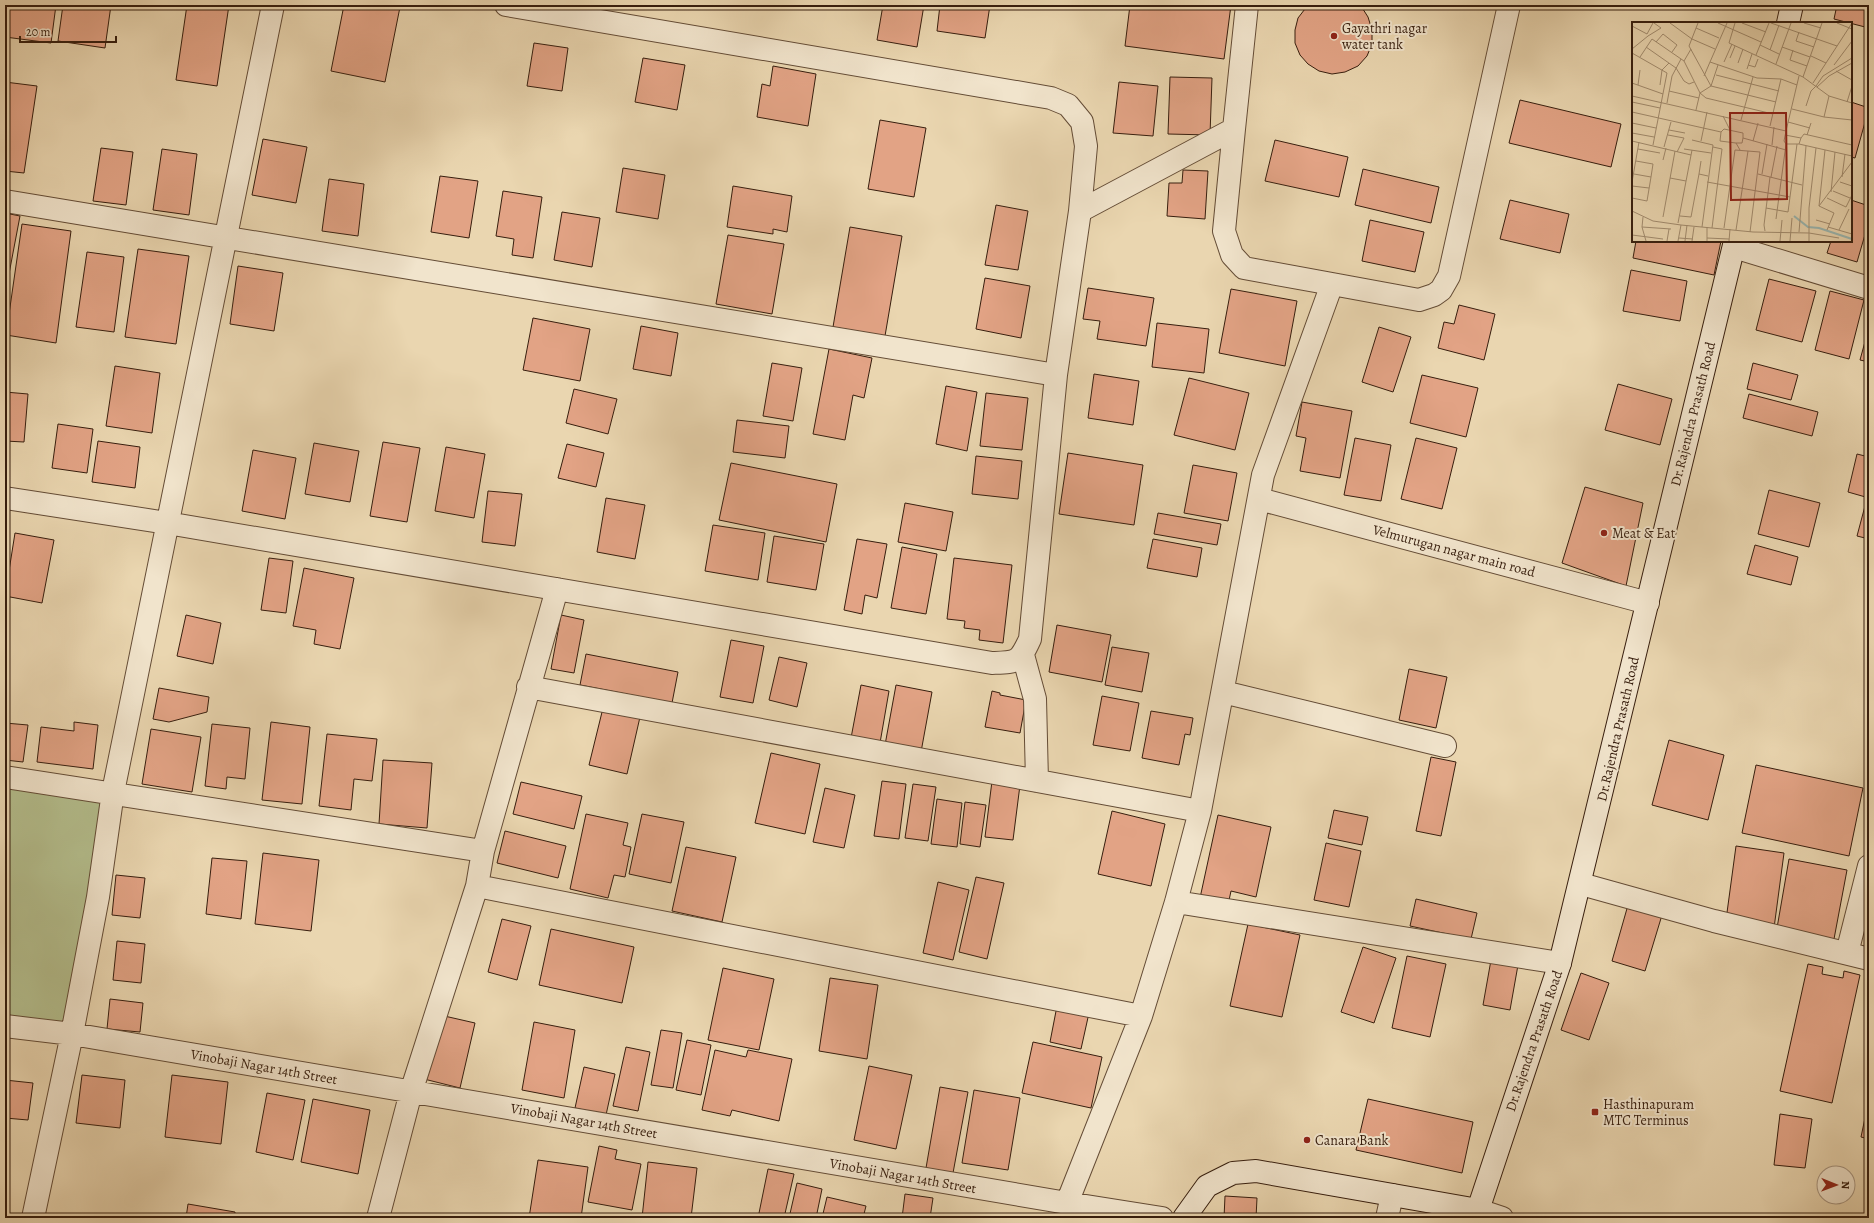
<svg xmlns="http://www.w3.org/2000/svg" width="1874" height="1223" font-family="Alegreya,serif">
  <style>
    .green { fill: #b4be8d; stroke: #766e4e }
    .building { fill: #e2a385; stroke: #371e0e }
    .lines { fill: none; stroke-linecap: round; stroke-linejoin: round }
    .street-casing { stroke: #644c36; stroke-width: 24 }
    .secondary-casing { stroke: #371e0e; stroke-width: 24 }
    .street { stroke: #f1e4cc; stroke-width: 22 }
    .secondary { stroke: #f1e4cc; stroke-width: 22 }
    .poi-dot { fill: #8f2418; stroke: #f1e4cc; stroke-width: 1.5 }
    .labels { text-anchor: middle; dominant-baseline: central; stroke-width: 4; stroke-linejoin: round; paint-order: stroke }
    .poi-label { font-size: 14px; fill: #371e0e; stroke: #f1e4cc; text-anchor: start }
    .street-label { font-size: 14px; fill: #371e0e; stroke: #f1e4cc }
    .inset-river { fill: none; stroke: #99b7b2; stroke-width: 2 }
    .inset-road { fill: none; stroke: #a28c6f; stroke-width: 1 }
    .view { fill: #8f2418; fill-opacity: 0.15; stroke: #8f2418; stroke-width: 2 }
    .inset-edge { fill: none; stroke: #371e0e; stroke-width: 2 }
  </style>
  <rect width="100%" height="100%" fill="#ead6b0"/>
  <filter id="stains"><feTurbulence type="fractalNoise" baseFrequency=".005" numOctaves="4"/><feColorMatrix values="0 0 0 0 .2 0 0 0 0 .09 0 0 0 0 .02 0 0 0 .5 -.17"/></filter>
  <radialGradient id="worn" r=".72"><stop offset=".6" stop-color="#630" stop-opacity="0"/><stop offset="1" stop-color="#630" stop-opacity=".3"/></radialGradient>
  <path class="green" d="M 5,777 L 113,792 L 72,1034 L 5,1026 Z"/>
  <path class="building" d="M 5,5 L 56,5 L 51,43 L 5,37 Z
    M 63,5 L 111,5 L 105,48 L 58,41 Z
    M 187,5 L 229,5 L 217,86 L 176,80 Z
    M 344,5 L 387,5 L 400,7 L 385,82 L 331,71 Z
    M 883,5 L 924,5 L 917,47 L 877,40 Z
    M 940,5 L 990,5 L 985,38 L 937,31 Z
    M 1130,5 L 1231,5 L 1224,59 L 1125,46 Z
    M 1308,5 L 1359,5 L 1361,6 L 1368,17 L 1372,30 L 1372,44 L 1367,56 L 1358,66 L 1345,72 L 1332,74 L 1319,71 L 1308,64 L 1300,55 L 1295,43 L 1295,30 L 1298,18 Z
    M 1837,5 L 1869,5 L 1869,28 L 1834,19 Z
    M 534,43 L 568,48 L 562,91 L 527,86 Z
    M 643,58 L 685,65 L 677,110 L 635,102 Z
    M 773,66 L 816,74 L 808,126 L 757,117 L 762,84 L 770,86 Z
    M 1170,77 L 1212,78 L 1210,135 L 1168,134 Z
    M 5,82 L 37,86 L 24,173 L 5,171 Z
    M 1119,82 L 1158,86 L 1153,136 L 1113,133 Z
    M 1520,100 L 1621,124 L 1611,167 L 1509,143 Z
    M 1851,102 L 1869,108 L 1855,158 L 1851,157 Z
    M 880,120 L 926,128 L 914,197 L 868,189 Z
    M 263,139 L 307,147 L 296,203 L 252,195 Z
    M 1275,140 L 1348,157 L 1339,197 L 1265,181 Z
    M 101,148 L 133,152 L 126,205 L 93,201 Z
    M 162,149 L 197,154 L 189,215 L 153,210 Z
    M 623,168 L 665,175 L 658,219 L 616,212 Z
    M 1363,169 L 1439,187 L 1431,223 L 1355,205 Z
    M 1183,170 L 1208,171 L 1205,219 L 1167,216 L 1169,183 L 1182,183 Z
    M 440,176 L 478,181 L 469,238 L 431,232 Z
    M 329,179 L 364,184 L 358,236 L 322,231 Z
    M 733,186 L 792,196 L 787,232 L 773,229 L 773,234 L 727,227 Z
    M 503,191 L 542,197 L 533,258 L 512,255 L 514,239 L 496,236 Z
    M 1510,200 L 1569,214 L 1560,253 L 1500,239 Z
    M 1851,200 L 1869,206 L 1869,221 L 1857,262 L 1827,253 L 1831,241 L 1851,241 Z
    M 996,205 L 1028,211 L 1018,270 L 985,265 Z
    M 562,212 L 600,218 L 592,267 L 554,260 Z
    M 5,213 L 20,216 L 5,295 Z
    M 1370,220 L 1424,232 L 1415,272 L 1362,261 Z
    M 22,224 L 71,231 L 56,343 L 6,335 Z
    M 850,227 L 902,236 L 885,336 L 833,327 Z
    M 728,235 L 784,244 L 772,314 L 716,304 Z
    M 1636,241 L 1721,241 L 1714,275 L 1633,258 Z
    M 138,249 L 189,256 L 176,344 L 125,337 Z
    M 87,252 L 124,257 L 114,332 L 76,327 Z
    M 238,266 L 283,273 L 274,331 L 230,324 Z
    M 1631,270 L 1687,281 L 1680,321 L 1623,311 Z
    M 985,278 L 1030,286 L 1021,338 L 976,329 Z
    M 1769,279 L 1816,291 L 1802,342 L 1756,330 Z
    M 1088,288 L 1154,298 L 1146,346 L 1097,339 L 1100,321 L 1083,319 Z
    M 1231,289 L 1297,301 L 1285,366 L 1219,353 Z
    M 1830,291 L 1864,300 L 1849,359 L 1815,350 Z
    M 1459,305 L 1495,314 L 1484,360 L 1438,348 L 1444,322 L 1454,324 Z
    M 533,318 L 590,329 L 580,381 L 523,370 Z
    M 1157,323 L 1209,329 L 1204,373 L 1152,367 Z
    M 641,326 L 678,333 L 671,376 L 633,369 Z
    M 1379,327 L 1411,337 L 1393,392 L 1362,382 Z
    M 1869,327 L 1869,362 L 1860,360 Z
    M 829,349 L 872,358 L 864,398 L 853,395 L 845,440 L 813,434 Z
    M 772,363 L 802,368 L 793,421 L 763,416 Z
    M 1753,363 L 1798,375 L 1791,400 L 1747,389 Z
    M 115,366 L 160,373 L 152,433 L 106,426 Z
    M 1094,374 L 1139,381 L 1133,425 L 1088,418 Z
    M 1422,375 L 1478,388 L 1466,437 L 1410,423 Z
    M 1189,378 L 1249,393 L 1235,450 L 1174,435 Z
    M 1618,384 L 1672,399 L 1660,445 L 1605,430 Z
    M 946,386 L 977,392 L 967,451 L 936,444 Z
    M 574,389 L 617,399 L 608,434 L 566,423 Z
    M 5,392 L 28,394 L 24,442 L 5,441 Z
    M 986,393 L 1028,398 L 1022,450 L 980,446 Z
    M 1749,394 L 1818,412 L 1812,436 L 1743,418 Z
    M 1302,402 L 1352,411 L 1340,478 L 1300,471 L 1306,438 L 1296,436 Z
    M 737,420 L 789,426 L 785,458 L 733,452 Z
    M 58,424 L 93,429 L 87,473 L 52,468 Z
    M 1355,438 L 1391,445 L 1381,501 L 1344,495 Z
    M 1416,438 L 1457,448 L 1442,509 L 1401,499 Z
    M 98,441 L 140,447 L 135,488 L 92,482 Z
    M 383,442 L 420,448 L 407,522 L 370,516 Z
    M 314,443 L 359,451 L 350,502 L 305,494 Z
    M 567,444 L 604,453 L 596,487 L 558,478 Z
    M 446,447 L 485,454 L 474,518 L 435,511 Z
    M 253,450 L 296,458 L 285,519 L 242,511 Z
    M 1068,453 L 1143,465 L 1134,525 L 1059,514 Z
    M 1857,454 L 1869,457 L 1869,498 L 1848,492 Z
    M 976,456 L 1022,461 L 1018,499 L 972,494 Z
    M 731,463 L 837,484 L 826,542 L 719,520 Z
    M 1193,465 L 1237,473 L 1228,521 L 1184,513 Z
    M 1585,487 L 1643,503 L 1626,586 L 1562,563 Z
    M 1769,490 L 1820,503 L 1809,547 L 1758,534 Z
    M 488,491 L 522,494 L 515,546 L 482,542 Z
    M 606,498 L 645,505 L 635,559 L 597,552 Z
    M 905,503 L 953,512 L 946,551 L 898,542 Z
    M 1865,506 L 1869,507 L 1869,539 L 1857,536 Z
    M 1158,513 L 1221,524 L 1217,545 L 1154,534 Z
    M 713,525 L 765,533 L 758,580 L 705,571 Z
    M 15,533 L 54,540 L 42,603 L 5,596 Z
    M 774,536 L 824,544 L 816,590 L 767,582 Z
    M 857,539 L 887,544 L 877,598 L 865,595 L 862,614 L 844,610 Z
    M 1153,539 L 1202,548 L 1197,577 L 1147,568 Z
    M 1755,545 L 1798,557 L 1791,585 L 1747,574 Z
    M 902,547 L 937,554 L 926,614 L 891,608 Z
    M 269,558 L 293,561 L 286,613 L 261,610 Z
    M 954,558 L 1012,565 L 1003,643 L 979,640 L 980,630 L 964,628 L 965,621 L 947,619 Z
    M 304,568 L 354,578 L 340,649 L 314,644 L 316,630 L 293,626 Z
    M 186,615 L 221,623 L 213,664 L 177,656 Z
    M 561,615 L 584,620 L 574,673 L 551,669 Z
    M 1057,625 L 1111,635 L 1102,682 L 1049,672 Z
    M 731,640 L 764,646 L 753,703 L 720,697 Z
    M 1112,647 L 1149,653 L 1142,692 L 1105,685 Z
    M 586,654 L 678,672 L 672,703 L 580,685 Z
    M 779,657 L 807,663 L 797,707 L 769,700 Z
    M 1409,669 L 1447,677 L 1436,728 L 1399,720 Z
    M 861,685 L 889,691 L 880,743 L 851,738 Z
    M 896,685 L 932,692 L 921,752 L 885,745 Z
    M 159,688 L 209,697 L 207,712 L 169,722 L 153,719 Z
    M 992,691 L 1000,693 L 1000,695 L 1026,700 L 1020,733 L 985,727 Z
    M 1102,696 L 1139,703 L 1130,751 L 1093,745 Z
    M 603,708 L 640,717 L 627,774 L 589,765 Z
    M 1151,711 L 1193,718 L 1190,735 L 1185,734 L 1179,765 L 1142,758 Z
    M 74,722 L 98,725 L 93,769 L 37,762 L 41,727 L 74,731 Z
    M 271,722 L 310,727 L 302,804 L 262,800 Z
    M 5,723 L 28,725 L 23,762 L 5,760 Z
    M 212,724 L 250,728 L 245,779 L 227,777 L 226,789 L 205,786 Z
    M 151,729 L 201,737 L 192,792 L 142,784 Z
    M 327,734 L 377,739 L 372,781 L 354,779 L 351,810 L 319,806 Z
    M 1669,740 L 1724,755 L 1708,820 L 1652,805 Z
    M 771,753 L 820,764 L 805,834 L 755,823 Z
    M 1431,757 L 1456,762 L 1441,836 L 1416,831 Z
    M 383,760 L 432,763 L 427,828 L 379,824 Z
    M 1756,765 L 1863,788 L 1849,856 L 1742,833 Z
    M 882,781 L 906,784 L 899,839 L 874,836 Z
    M 992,781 L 1020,785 L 1013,840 L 985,837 Z
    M 521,782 L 582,796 L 574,829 L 513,814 Z
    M 913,784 L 936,787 L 928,841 L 905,838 Z
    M 825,788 L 855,795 L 844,848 L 813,842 Z
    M 937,799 L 962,803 L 957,847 L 931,844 Z
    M 965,802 L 986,805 L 980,847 L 960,844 Z
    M 1334,810 L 1368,817 L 1362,845 L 1328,838 Z
    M 1112,811 L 1165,824 L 1151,886 L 1098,874 Z
    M 586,814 L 628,823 L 623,845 L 631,847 L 625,877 L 614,875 L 608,898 L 570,889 Z
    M 642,814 L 684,822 L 671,883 L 629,874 Z
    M 1218,815 L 1271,827 L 1256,897 L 1231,891 L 1228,905 L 1200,898 Z
    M 505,831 L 566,846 L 558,878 L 497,863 Z
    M 1326,843 L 1361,851 L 1349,907 L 1314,900 Z
    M 1736,846 L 1784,853 L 1774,928 L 1726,920 Z
    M 686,847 L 736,857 L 722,922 L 672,911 Z
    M 263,853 L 319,860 L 311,931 L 255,924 Z
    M 212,858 L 247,861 L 241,919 L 206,914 Z
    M 1789,859 L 1847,870 L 1834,939 L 1777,928 Z
    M 116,875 L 145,878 L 140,918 L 112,915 Z
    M 976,877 L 1004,883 L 987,959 L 959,952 Z
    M 938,882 L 969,890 L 953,960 L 923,953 Z
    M 1416,899 L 1477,913 L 1471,939 L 1410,926 Z
    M 1628,905 L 1662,915 L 1645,971 L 1612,961 Z
    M 502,919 L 531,926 L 517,980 L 488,972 Z
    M 1248,924 L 1300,935 L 1282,1017 L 1230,1006 Z
    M 551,929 L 634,947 L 622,1003 L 539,985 Z
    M 117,941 L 145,944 L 141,983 L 113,980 Z
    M 1363,947 L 1396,958 L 1374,1023 L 1341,1012 Z
    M 1407,956 L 1446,964 L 1430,1037 L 1392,1028 Z
    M 1491,960 L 1518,965 L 1510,1010 L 1483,1005 Z
    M 1808,964 L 1823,967 L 1822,974 L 1843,978 L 1844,971 L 1860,975 L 1832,1103 L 1780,1091 Z
    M 723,968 L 774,979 L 759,1050 L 708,1040 Z
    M 1581,973 L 1609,983 L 1589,1040 L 1561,1030 Z
    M 830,978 L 878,985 L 867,1059 L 819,1051 Z
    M 110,999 L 143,1003 L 140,1032 L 107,1029 Z
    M 1057,1006 L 1089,1013 L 1081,1049 L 1050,1042 Z
    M 440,1015 L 475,1023 L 460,1088 L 424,1079 Z
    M 534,1022 L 575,1030 L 564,1098 L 522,1090 Z
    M 661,1030 L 682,1033 L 673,1088 L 651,1085 Z
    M 687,1040 L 711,1045 L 701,1095 L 676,1090 Z
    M 1033,1042 L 1102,1057 L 1091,1108 L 1022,1093 Z
    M 626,1047 L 650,1052 L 638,1111 L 613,1106 Z
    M 715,1050 L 746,1057 L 748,1050 L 792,1059 L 779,1121 L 732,1110 L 730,1116 L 702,1110 Z
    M 869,1066 L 912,1075 L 896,1149 L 854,1140 Z
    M 584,1067 L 615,1074 L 606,1115 L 575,1108 Z
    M 82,1075 L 125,1080 L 120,1128 L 76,1123 Z
    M 172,1075 L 228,1082 L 221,1144 L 165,1137 Z
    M 5,1080 L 33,1083 L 28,1120 L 5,1118 Z
    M 940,1087 L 968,1092 L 953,1173 L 926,1168 Z
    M 974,1090 L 1020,1098 L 1008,1170 L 962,1163 Z
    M 267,1093 L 305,1100 L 293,1160 L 256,1152 Z
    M 313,1099 L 370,1110 L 358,1174 L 301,1162 Z
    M 1368,1099 L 1473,1122 L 1462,1173 L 1356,1150 Z
    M 1869,1099 L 1869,1139 L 1861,1137 Z
    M 1780,1114 L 1812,1119 L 1805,1168 L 1774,1165 Z
    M 599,1146 L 617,1150 L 615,1159 L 641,1164 L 632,1210 L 588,1202 Z
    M 538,1160 L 588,1167 L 581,1218 L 529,1218 Z
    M 648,1162 L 697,1168 L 691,1218 L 642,1218 Z
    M 768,1169 L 794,1174 L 784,1218 L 758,1218 Z
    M 797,1183 L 822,1189 L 816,1218 L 789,1218 Z
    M 905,1194 L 933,1198 L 930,1218 L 902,1218 Z
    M 1225,1196 L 1257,1198 L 1256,1218 L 1224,1218 Z
    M 827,1197 L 866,1206 L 863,1218 L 822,1218 Z
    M 188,1204 L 235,1212 L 235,1218 L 186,1218 Z"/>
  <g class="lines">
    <g class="street-casing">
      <path id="street" d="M 5,201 L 1056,375
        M 1080,211 L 1234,129 L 1247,5
        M 1734,247 L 1869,288
        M 1332,284 L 1419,300 L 1434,295 L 1441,290 L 1449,276 L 1509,5
        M 5,498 L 167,523 L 992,663 C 1017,662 1019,663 1030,639 L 1056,375 L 1080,211 L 1086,146 L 1082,122 L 1068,105 L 1051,98 L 506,5
        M 1259,499 L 1648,603
        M 1023,655 L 1035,699 L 1037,781
        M 528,687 L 1200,811
        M 1223,692 L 1445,746
        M 5,777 L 483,851
        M 1581,884 L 1714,921 L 1869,959
        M 477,886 L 1141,1016
        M 1176,902 L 1560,963
        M 1847,953 L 1869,866
        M 5,1026 L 72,1034 L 1067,1203 L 1162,1218
        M 1067,1203 L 1141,1016 L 1176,902 L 1200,811 L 1263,475 L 1332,284 L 1244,268 L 1232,255 L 1224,231 L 1234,129
        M 1478,1210 L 1502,1218
        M 33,1218 L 72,1034 L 98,897 L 113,792 L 273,5
        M 378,1218 L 411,1092 L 477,886 L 483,851 L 557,589
        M 1387,1218 L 1392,1195"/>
    </g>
    <g class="secondary-casing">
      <path id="secondary" d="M 1788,23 L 1792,5
        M 1184,1218 L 1207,1186 L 1233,1173 L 1256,1171 L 1478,1210 L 1560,963 L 1735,241"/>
    </g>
    <use href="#street" class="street"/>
    <use href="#secondary" class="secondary"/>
  </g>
  <g class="poi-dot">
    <circle cx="1334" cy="36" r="4"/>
    <circle cx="1604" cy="533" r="4"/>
    <rect x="1591" y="1108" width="8" height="8" rx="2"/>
    <circle cx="1307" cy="1140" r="4"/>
  </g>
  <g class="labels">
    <g class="poi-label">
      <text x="1342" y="28">Gayathri nagar<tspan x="1342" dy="16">water tank</tspan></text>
      <text x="1612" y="533">Meat &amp; Eat</text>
      <text x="1603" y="1104">Hasthinapuram<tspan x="1603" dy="16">MTC Terminus</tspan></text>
      <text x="1315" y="1140">Canara Bank</text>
    </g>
    <g class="street-label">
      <text transform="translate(1693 414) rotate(-76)">Dr.Rajendra Prasath Road</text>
      <text transform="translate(1454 551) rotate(15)">Velmurugan nagar main road</text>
      <text transform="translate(1618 729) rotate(-77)">Dr.Rajendra Prasath Road</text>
      <text transform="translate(1534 1041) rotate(-71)">Dr.Rajendra Prasath Road</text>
      <text transform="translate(264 1067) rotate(10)">Vinobaji Nagar 14th Street</text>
      <text transform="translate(584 1121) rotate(10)">Vinobaji Nagar 14th Street</text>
      <text transform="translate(903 1176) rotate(10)">Vinobaji Nagar 14th Street</text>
    </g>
  </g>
  <g transform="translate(1632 22)">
    <rect width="220" height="220" fill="#ead6b0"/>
    <path class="inset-river" d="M 162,194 L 176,205 L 187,206 L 220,217"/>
    <path class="inset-road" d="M 38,1 L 60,17 L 83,27M 86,1 L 129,20M 95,1 L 78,40 L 125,56 L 149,57 L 165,63M 103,1 L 97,21 L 171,55 L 197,74 L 220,81M 110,1 L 134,10M 139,1 L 205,24M 172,1 L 189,6M 205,1 L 220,7M 0,4 L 15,12 L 21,1M 64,6 L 87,16M 167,10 L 164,19 L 182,25M 16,14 L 29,6 L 22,1M 24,20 L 31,12 L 45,23 L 40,30M 128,23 L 147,32M 14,25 L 44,46 L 52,59 L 57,62 L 62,60M 150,25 L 178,35M 0,27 L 16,14M 138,28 L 147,3M 161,28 L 158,38 L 175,44M 0,31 L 35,51 L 21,123M 124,33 L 137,1M 179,34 L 194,41M 8,35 L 20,17 L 52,39M 98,36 L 103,24M 52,39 L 68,71 L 74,76 L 141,92M 52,39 L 59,27M 92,40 L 100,22M 106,41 L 111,27M 144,42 L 159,1M 86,43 L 79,64 L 144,80M 116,43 L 123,45 L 126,37M 202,43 L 220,19M 115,47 L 120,32M 204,49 L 220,58M 84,53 L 147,69M 72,54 L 78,40M 171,55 L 190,1M 0,61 L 31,72M 181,61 L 220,1M 6,63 L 8,48M 28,63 L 30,48 L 37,41M 184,64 L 191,54 L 220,36M 185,65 L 197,54 L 220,41M 37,69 L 67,76M 0,74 L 154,109M 197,74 L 192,95 L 220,98M 0,80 L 28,86M 215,80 L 220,64M 35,81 L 40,54 L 49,37M 174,84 L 179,69 L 184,64M 160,87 L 192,95M 64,88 L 68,71 L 79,64 L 57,24 L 66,1M 0,90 L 89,110M 91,94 L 98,108M 109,98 L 121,55M 156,100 L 178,106M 0,101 L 24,106M 138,104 L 149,57M 37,108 L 53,111M 0,111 L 22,115M 36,113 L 52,116 L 45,130M 153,113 L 169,116 L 167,122M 175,113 L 179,101M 169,116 L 172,112 L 220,123M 60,118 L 81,123 L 70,205M 0,119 L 59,133M 69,119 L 75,90M 121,119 L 126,101M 104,121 L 110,121 L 111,116 L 154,128M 154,122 L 152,119 L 154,109 L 167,54M 154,122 L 167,122 L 220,134M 140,123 L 142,105M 32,125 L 39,100M 6,127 L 28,131M 52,127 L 79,131M 108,128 L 104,121 L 88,119 L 89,110 L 92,107 L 111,111 L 111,116M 31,138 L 34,126M 4,139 L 21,142 L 19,155M 67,152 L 69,139M 126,152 L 170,163M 130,152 L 135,122M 139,155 L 145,124M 210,155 L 213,132M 38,156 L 54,159M 0,160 L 7,120M 75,160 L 158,175M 208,160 L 220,164M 0,164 L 17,166M 201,169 L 218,176M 199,170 L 203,130M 0,176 L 15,179 L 19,155 L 2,152M 195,176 L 214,185 L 220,173M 187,184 L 193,128M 187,184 L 220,140M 187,184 L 202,191 L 195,208M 134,186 L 156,190 L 165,122M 0,189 L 21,199 L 49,203 L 121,210 L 177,211 L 207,216M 48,194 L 59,195 L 67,152 L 76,154M 11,195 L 10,205 L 14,219M 31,195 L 43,129M 144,197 L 154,122M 184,198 L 198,202M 46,201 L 60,128M 10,205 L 39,207M 75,205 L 75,219M 196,205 L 220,212M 80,206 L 90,127 L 81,125M 92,206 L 103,128 L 128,130 L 118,210M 104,208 L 116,129M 207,208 L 217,187M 133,209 L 132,203 L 138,155M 167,210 L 174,124M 0,213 L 31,217M 47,216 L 61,217M 75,216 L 97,217M 35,219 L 37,207M 46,219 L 49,203M 53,219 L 55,203M 60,219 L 62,205M 97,219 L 98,207M 148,219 L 150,198M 158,219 L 160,196M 177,219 L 177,186 L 184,126"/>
    <path class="view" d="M 98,91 L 154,91 L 155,177 L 99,178 Z"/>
    <rect width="220" height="220" class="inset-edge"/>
  </g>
  <rect width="1874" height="1223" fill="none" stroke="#ead6b0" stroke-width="20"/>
  <rect x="6" y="6" width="1862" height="1211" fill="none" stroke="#371e0e" stroke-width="2"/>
  <rect x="10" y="10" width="1854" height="1203" fill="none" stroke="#371e0e"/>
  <g transform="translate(1836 1185) rotate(91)"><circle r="19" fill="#f1e4cc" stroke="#a79580"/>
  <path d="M0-3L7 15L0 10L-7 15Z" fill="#8f2418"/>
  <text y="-6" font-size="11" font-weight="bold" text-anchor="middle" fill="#371e0e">N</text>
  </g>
  <path d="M20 36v6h96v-6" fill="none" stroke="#371e0e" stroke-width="2"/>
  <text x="26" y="36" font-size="12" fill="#371e0e" stroke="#f1e4cc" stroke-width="3" paint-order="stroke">20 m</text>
  <rect width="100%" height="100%" filter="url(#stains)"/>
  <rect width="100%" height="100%" fill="url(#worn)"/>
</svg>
